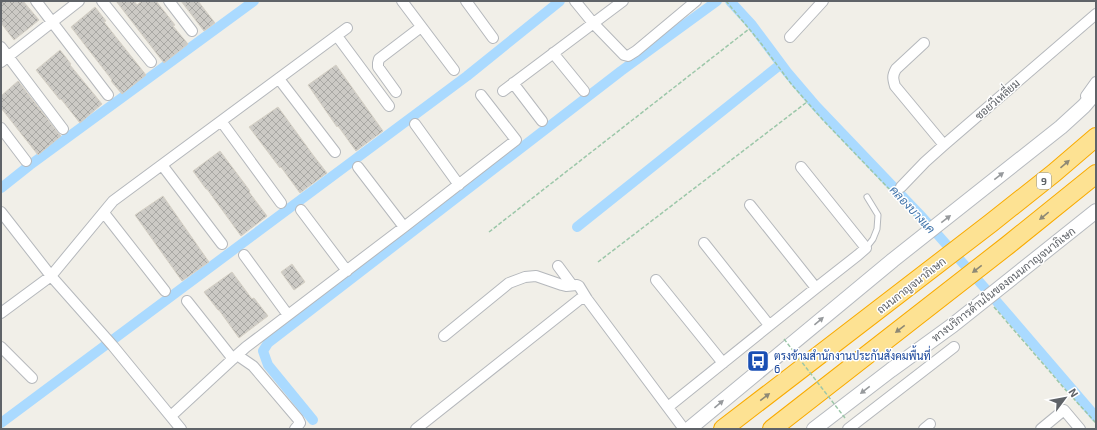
<svg xmlns="http://www.w3.org/2000/svg" width="1097" height="430" font-family="'Exo 2',Sarabun,sans-serif">
  <style>
    .lines { fill: none; stroke-linecap: round; stroke-linejoin: round }
    .canal { stroke: #aadaff; stroke-width: 10 }
    .building { fill: url(#building-cross-hatch); stroke: #d6d1c6 }
    .lane-casing { stroke: #b5b8bc; stroke-width: 7 }
    .street-casing { stroke: #b5b8bc; stroke-width: 12 }
    .secondary-casing { stroke: #b6babf; stroke-width: 16 }
    .highway-casing { stroke: #f9ab00; stroke-width: 20 }
    .path { stroke: #9cc7a9; stroke-width: 1.5; stroke-dasharray: 4 2; stroke-linecap: butt }
    .lane { stroke: #fff; stroke-width: 5 }
    .street { stroke: #fff; stroke-width: 10 }
    .secondary { stroke: #fff; stroke-width: 14 }
    .highway { stroke: #fde293; stroke-width: 18 }
    .path-bridge { stroke: #9cc7a9; stroke-width: 1.5; stroke-dasharray: 4 2; stroke-linecap: butt }
    .oneway { fill: #8e8975 }
    .oneway2 { fill: #979a9d }
    .labels { text-anchor: middle; dominant-baseline: central; stroke-width: 3; stroke-linejoin: round; paint-order: stroke }
    .shield { fill: #fff; stroke: #8f9295; stroke-width: 1 }
    .shield-label { font-size: 10px; font-weight: bold; fill: #5f6368 }
    .street-label { font-size: 11px; fill: #5f6368; stroke: #fff }
    .transit-label { font-size: 11px; fill: #164399; stroke: #fff; text-anchor: start }
    .water-label { font-size: 12px; font-style: italic; fill: #4174aa; stroke: #fff }
  </style>
  <defs>
    <pattern id="building-cross-hatch" width="8" height="8" patternUnits="userSpaceOnUse"><rect width="8" height="8" fill="#cccac5"/><path d="M0 0l8 8M0 8l8-8" fill="none" stroke="#a9a8a4"/></pattern>
  </defs>
  <rect width="100%" height="100%" fill="#f1efe8"/>
  <g class="lines">
    <path class="canal" d="M 730,1 L 752,25 L 787,72 L 816,106 L 923,218 L 998,303 L 1096,417
      M 1,188 L 30,165 L 254,1
      M 577,227 L 781,64
      M 313,420 L 268,365 L 263,351 L 268,343 L 621,71 L 717,1
      M 1,423 L 467,76 L 560,1"/>
  </g>
  <path class="building" d="M 1,1 L 23,1 L 39,20 L 14,40 L 1,23 Z
    M 116,1 L 134,1 L 137,5 L 142,1 L 156,1 L 175,25 L 173,26 L 188,44 L 164,63 Z
    M 181,1 L 198,1 L 215,23 L 204,31 Z
    M 95,7 L 106,21 L 104,22 L 146,75 L 122,94 L 111,81 L 112,80 L 71,27 Z
    M 60,50 L 71,64 L 70,65 L 102,104 L 80,123 L 61,99 L 60,100 L 36,70 Z
    M 336,65 L 383,131 L 356,151 L 338,126 L 337,127 L 308,85 Z
    M 18,81 L 58,133 L 61,136 L 38,155 L 1,108 L 1,96 Z
    M 278,107 L 313,155 L 327,173 L 300,193 L 281,167 L 280,168 L 249,127 Z
    M 220,151 L 250,191 L 249,192 L 267,216 L 241,236 L 207,189 L 206,189 L 193,171 Z
    M 163,196 L 209,262 L 182,281 L 135,215 Z
    M 292,264 L 305,282 L 294,290 L 281,272 Z
    M 232,272 L 252,299 L 254,298 L 268,316 L 239,338 L 219,310 L 218,310 L 204,292 Z"/>
  <g class="lines">
    <g class="lane-casing">
      <path id="lane" d="M 866,248 L 873,239 L 877,229 L 878,215 L 867,197"/>
    </g>
    <g class="street-casing">
      <path id="street" d="M 36,1 L 108,95
        M 102,1 L 151,62
        M 169,1 L 192,31
        M 402,1 L 454,70
        M 466,1 L 493,38
        M 575,1 L 593,23 L 624,55 L 628,56 L 636,51 L 696,1
        M 337,36 L 389,106
        M 790,37 L 823,1
        M 924,43 L 896,69 C 892,76 893,79 895,86 L 944,145
        M 1,47 L 63,129
        M 553,53 L 584,91
        M 1,62 L 79,1
        M 279,79 L 335,152
        M 513,83 L 542,121
        M 503,91 L 623,1
        M 396,92 L 378,67 L 378,63 L 379,59 L 421,27
        M 1086,96 L 1096,82
        M 221,121 L 281,203
        M 415,124 L 459,185
        M 1,128 L 26,161
        M 162,165 L 222,244
        M 358,167 L 404,227
        M 901,187 L 925,162 L 944,145 L 1096,14
        M 750,205 L 816,288
        M 301,210 L 347,271
        M 1,212 L 51,276 L 113,346 L 181,429
        M 104,213 L 165,291
        M 704,243 L 769,325
        M 244,255 L 288,315
        M 558,266 L 572,285
        M 656,280 L 723,363
        M 187,301 L 233,359
        M 1,313 L 51,276 L 113,201 L 347,28
        M 444,336 L 509,283 L 525,277 L 536,276 L 562,285 L 566,286 L 577,285 L 579,286 L 587,299
        M 1,347 L 32,378
        M 237,355 L 253,366 L 298,419 L 300,423 L 295,429
        M 668,407 L 816,288 L 858,255 L 866,248 L 801,167
        M 171,416 L 237,355 L 246,347 L 404,227 L 516,140 L 481,95
        M 416,429 L 580,299 L 587,299 L 684,429
        M 848,429 L 954,347
        M 924,429 L 930,424
        M 1041,429 L 1064,410 L 1080,429"/>
    </g>
    <g class="secondary-casing">
      <path id="secondary" d="M 689,429 L 893,260 L 1061,127 L 1084,106 L 1096,92
        M 814,429 L 891,370 L 953,325 L 1096,211"/>
    </g>
    <g class="highway-casing">
      <path id="highway" d="M 723,429 L 991,223 L 1054,173 L 1096,137
        M 772,429 L 1008,245 L 1096,174"/>
    </g>
    <path class="path" d="M 726,1 L 760,42 L 792,85 L 823,120 L 892,192
      M 895,195 L 921,223
      M 489,232 L 749,29
      M 598,262 L 807,102
      M 994,307 L 1064,388 L 1096,423"/>
    <use href="#lane" class="lane"/>
    <use href="#street" class="street"/>
    <use href="#secondary" class="secondary"/>
    <use href="#highway" class="highway"/>
    <path class="path-bridge" d="M 784,339 L 845,418"/>
  </g>
  <defs><path id="oneway-solid" d="M-6-.8H1V-3.2L6.5 0L1 3.2V.8H-6Z"/></defs>
  <g class="oneway">
    <use href="#oneway-solid" transform="translate(1065 164) rotate(-41)"/>
    <use href="#oneway-solid" transform="translate(1044 216) rotate(141)"/>
    <use href="#oneway-solid" transform="translate(977 269) rotate(142)"/>
    <use href="#oneway-solid" transform="translate(900 329) rotate(142)"/>
    <use href="#oneway-solid" transform="translate(765 397) rotate(-37)"/>
  </g>
  <g class="oneway2">
    <use href="#oneway-solid" transform="translate(999 176) rotate(-38)"/>
    <use href="#oneway-solid" transform="translate(946 219) rotate(-38)"/>
    <use href="#oneway-solid" transform="translate(819 321) rotate(-40)"/>
    <use href="#oneway-solid" transform="translate(865 390) rotate(142)"/>
    <use href="#oneway-solid" transform="translate(719 404) rotate(-40)"/>
  </g>
  <defs>
    <g id="bus-square" transform="scale(1.15)"><rect x="-9" y="-9" width="18" height="18" rx="4" fill="#1a4fb4" stroke="#fff"/><path d="M-5-6H5V4H4V6H2V4H-2V6H-4V4H-5ZM-3.5-4V0h7V-4ZM-3.5 1.2v1.5H-2V1.2ZM2 1.2v1.5H3.5V1.2Z" fill="#fff"/></g>
  </defs>
  <g fill-rule="evenodd">
    <use href="#bus-square" x="758" y="361"/>
  </g>
  <g class="labels">
    <rect class="shield" x="1037" y="173" width="14" height="16" rx="3"/>
    <g class="shield-label">
      <text x="1044" y="181">9</text>
    </g>
    <g class="street-label">
      <text transform="translate(997 99) rotate(-41)">ซอยวีเหลี่ยม</text>
      <text transform="translate(1003 284) rotate(-38)">ทางบริการด้านในของถนนกาญจนาภิเษก</text>
      <text transform="translate(911 285) rotate(-38)">ถนนกาญจนาภิเษก</text>
    </g>
    <g class="transit-label">
      <text x="774" y="355">ตรงข้ามสำนักงานประกันสังคมพื้นที่<tspan x="774" dy="13">6</tspan></text>
    </g>
    <g class="water-label">
      <text transform="translate(913 209) rotate(47)">คลองบางแค</text>
    </g>
  </g>
  <rect width="1097" height="430" fill="none" stroke="#5f6368" stroke-width="4"/>
  <g transform="translate(1065 398) rotate(58)" stroke="#ffffff" stroke-width="3" paint-order="stroke">
  <path d="M0-3L7 15L0 10L-7 15Z" fill="#5f6368"/>
  <text y="-6" font-size="11" font-weight="bold" text-anchor="middle" fill="#5f6368">N</text>
  </g>
</svg>
